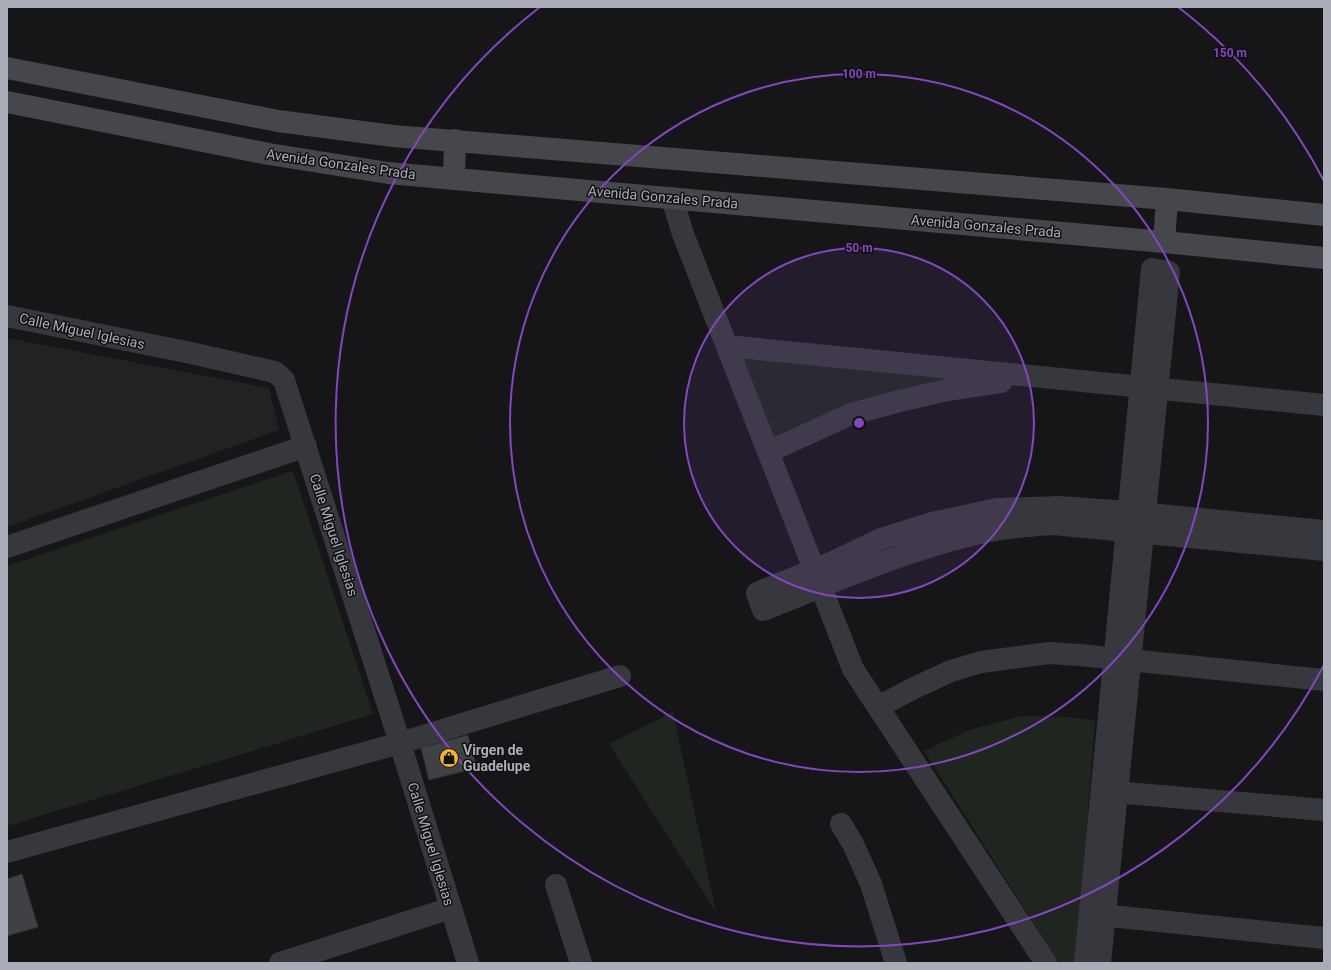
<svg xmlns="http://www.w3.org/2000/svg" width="1331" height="970" font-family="Roboto,sans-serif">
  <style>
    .built { fill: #222225 }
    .park { fill: #1e261f }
    .building { fill: #404145; stroke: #303034 }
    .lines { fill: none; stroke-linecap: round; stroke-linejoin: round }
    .street { stroke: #37383d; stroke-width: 22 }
    .secondary { stroke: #45474d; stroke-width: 22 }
    .ring { fill: none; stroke: #8446be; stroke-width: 2 }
    .labels { text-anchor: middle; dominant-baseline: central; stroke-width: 3; stroke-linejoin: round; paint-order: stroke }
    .street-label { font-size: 14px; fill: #a8adb8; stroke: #111113 }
    .poi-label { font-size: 14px; font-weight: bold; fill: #a8adb8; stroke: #111113; text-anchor: start }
    .centre { fill: #8446be; stroke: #111113; stroke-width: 2 }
    .ring-label { font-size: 12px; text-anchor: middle; font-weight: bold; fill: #8446be; stroke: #111113; stroke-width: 3; stroke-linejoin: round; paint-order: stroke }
  </style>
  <rect width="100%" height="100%" fill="#161618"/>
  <path class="built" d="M 7,338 L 269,388 L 279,430 L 7,527 Z"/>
  <path class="park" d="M 742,356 L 992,377 L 884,394 L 841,410 L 772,441 Z
    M 293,471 L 373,714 L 7,826 L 7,566 Z
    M 673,712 L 716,912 L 609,744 Z
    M 1022,716 L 1070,717 L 1095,721 L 1076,963 L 1059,963 L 924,751 L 969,730 Z"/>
  <path class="building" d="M 468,735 L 477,768 L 429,780 L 421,748 Z
    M 22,874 L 38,927 L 7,936 L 7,879 Z"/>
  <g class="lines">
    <path class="street" d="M 672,198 L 683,234 L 853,669 L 1046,963
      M 7,316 L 191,353 L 275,372 L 284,380 L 400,743 L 468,963
      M 727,346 L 1324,405
      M 768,452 L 851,414 L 900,401 L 947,390 L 1001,382
      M 1324,531 L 1128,512 L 1059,507 L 997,509 L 932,523 L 881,539 L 833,562 L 757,593 L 763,610 C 832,583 900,552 972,535 C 998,528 1026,526 1053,524 L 1324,550
      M 7,547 L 306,446
      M 878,707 L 914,688 L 951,671 L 981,662 L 1049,653 L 1080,655 L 1324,680
      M 1103,791 L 1324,810
      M 841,824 L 853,844 L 871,884 L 896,963
      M 7,852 L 400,743 L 620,676
      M 556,885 L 581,963
      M 1091,914 L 1324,938
      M 280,963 L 451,908
      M 1085,963 L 1152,269 L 1169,272 L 1100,963"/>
    <path class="secondary" d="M 7,68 L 278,121 L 393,136 L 1167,199 L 1324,215
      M 7,102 L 269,154 L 388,173 L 1164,242 L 1324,258
      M 454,178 L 455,140
      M 1164,242 L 1167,199"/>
  </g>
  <circle cx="859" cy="423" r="175" fill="#8446be" fill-opacity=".12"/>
  <g class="ring">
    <circle cx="859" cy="423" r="175"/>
    <circle cx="859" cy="423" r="349"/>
    <path d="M1324 665A524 524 0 1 1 540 7M1178 7A524 524 0 0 1 1324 181"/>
  </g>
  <defs>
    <g id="shop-disc" transform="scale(1)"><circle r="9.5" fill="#f2b134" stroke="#111113"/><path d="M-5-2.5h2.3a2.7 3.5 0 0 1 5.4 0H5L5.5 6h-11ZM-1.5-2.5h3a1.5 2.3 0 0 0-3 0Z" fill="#111"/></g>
  </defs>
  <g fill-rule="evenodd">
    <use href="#shop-disc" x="449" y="758"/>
  </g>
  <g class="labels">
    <g class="street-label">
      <text transform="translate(341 164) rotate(8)">Avenida Gonzales Prada</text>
      <text transform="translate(663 197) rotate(5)">Avenida Gonzales Prada</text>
      <text transform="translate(986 226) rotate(5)">Avenida Gonzales Prada</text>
      <text transform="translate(82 331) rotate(12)">Calle Miguel Iglesias</text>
      <text transform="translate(334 535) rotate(72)">Calle Miguel Iglesias</text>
      <text transform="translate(431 844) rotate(73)">Calle Miguel Iglesias</text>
    </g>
    <g class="poi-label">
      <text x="463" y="750">Virgen de<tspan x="463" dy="16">Guadelupe</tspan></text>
    </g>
  </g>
  <circle cx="859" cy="423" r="6" class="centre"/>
  <g class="ring-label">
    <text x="1230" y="57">150 m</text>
    <text x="859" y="78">100 m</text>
    <text x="859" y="252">50 m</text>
  </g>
  <rect width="1331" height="970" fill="none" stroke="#a8adb8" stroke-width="16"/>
</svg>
